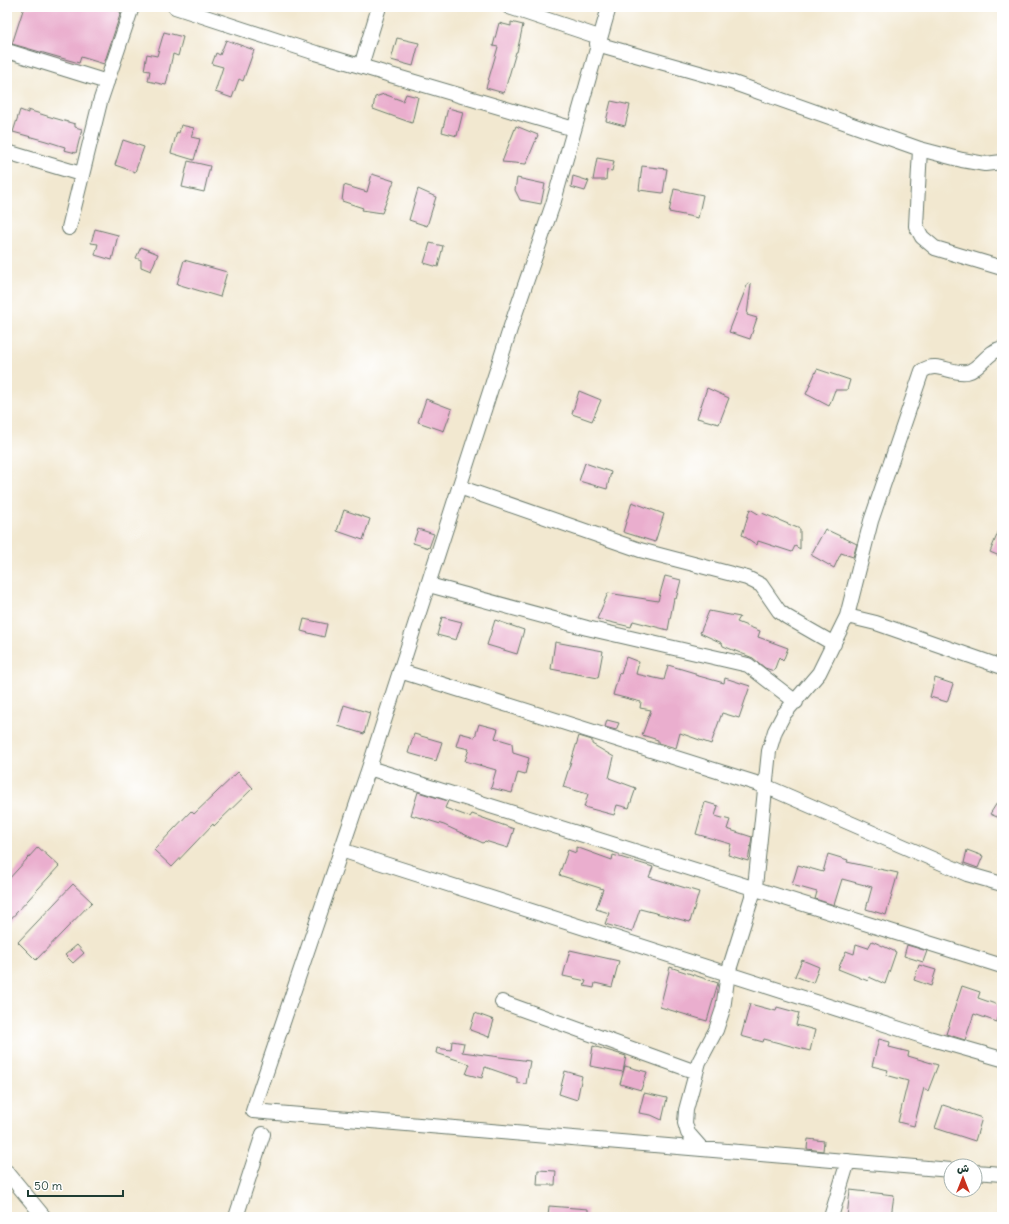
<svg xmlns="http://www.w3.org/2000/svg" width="1009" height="1224" font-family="Delius,'Playpen Sans Arabic',sans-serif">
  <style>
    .building { fill: #eaaece }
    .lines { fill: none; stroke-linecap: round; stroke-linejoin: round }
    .street-casing { stroke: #69796b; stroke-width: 16 }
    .street { stroke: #fff; stroke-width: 14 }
  </style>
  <rect width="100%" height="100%" fill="#fff"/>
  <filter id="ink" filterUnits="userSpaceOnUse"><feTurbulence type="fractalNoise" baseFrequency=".025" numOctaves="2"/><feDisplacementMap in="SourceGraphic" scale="8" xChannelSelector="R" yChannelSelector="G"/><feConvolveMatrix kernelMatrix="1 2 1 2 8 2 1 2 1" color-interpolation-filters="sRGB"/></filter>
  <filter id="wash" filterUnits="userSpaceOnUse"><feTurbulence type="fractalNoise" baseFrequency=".012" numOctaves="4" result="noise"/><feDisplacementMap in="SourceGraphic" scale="16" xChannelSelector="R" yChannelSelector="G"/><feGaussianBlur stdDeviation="0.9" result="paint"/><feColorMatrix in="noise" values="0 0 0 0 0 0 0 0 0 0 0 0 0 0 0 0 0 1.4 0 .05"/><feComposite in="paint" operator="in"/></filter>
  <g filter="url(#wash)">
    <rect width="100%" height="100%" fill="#f2e8d0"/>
    <g id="blocks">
      <path class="building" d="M 24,7 L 118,7 L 117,10 L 121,12 L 104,64 L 81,57 L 79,63 L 12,44 Z
        M 511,22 L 523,25 L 517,52 L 516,52 L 504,93 L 486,88 L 498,47 L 493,46 L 499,23 L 511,26 Z
        M 164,32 L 183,37 L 178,56 L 173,54 L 166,85 L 148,81 L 150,71 L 144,70 L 147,54 L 157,56 Z
        M 397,38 L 419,43 L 413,66 L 391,60 Z
        M 226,40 L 254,50 L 243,81 L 239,79 L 232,98 L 215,92 L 223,67 L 212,64 L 216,53 L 220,55 Z
        M 384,94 L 403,101 L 406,94 L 418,97 L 412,123 L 373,109 L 375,97 Z
        M 611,101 L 630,105 L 625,126 L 606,121 Z
        M 448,108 L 463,112 L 457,136 L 442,132 Z
        M 20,110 L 28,113 L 28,110 L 47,116 L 75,124 L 75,127 L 82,129 L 76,153 L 64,150 L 65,147 L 46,141 L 13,132 Z
        M 181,125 L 194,128 L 191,137 L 200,139 L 194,160 L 171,153 L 177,132 L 179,133 Z
        M 516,126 L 538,135 L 526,164 L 502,162 Z
        M 123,140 L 144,147 L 135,172 L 115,165 Z
        M 597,158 L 614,161 L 612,171 L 607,170 L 606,180 L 593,180 Z
        M 188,161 L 210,166 L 204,192 L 182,187 Z
        M 642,166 L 667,169 L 663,193 L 639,190 Z
        M 372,174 L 394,181 L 382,213 L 362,210 L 363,208 L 342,201 L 344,185 L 367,192 Z
        M 573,176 L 589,181 L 585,191 L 571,187 Z
        M 517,178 L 545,184 L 541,204 L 520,200 L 515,190 Z
        M 418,189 L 436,197 L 427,226 L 409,220 Z
        M 674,189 L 703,195 L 698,218 L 669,212 Z
        M 95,229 L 118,235 L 112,260 L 95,255 L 98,244 L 91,243 Z
        M 430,243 L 443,246 L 438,267 L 424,263 Z
        M 141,247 L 158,254 L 151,271 L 141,267 L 141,260 L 136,258 Z
        M 184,260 L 227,272 L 220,297 L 177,284 Z
        M 748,283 L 751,284 L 747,315 L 757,318 L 750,339 L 729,332 Z
        M 817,369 L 850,380 L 847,390 L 835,390 L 829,406 L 806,394 Z
        M 707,388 L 729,398 L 719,424 L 697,418 Z
        M 579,391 L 601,400 L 592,421 L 572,414 Z
        M 426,399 L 452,409 L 444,431 L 418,422 Z
        M 585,463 L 611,472 L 607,489 L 579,481 Z
        M 632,502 L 664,514 L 655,542 L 623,532 Z
        M 750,509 L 760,515 L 762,513 L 800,529 L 800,549 L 795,546 L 792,552 L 758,541 L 757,545 L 742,535 Z
        M 344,510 L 370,519 L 363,540 L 337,531 Z
        M 1002,523 L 1002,557 L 990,552 Z
        M 418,529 L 434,534 L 429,548 L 413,543 Z
        M 825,529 L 857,544 L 853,557 L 841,553 L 834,568 L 811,555 Z
        M 665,576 L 681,580 L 676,599 L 674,598 L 668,630 L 633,621 L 631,627 L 597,619 L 608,593 L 658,601 Z
        M 709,611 L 740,617 L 737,622 L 760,631 L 758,637 L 788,648 L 783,661 L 779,657 L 774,671 L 765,668 L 753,658 L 723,646 L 722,643 L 700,633 Z
        M 442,617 L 462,622 L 456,640 L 437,635 Z
        M 304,619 L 327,624 L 324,637 L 301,631 Z
        M 495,620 L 524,630 L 517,654 L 487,645 Z
        M 555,642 L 603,651 L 598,678 L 551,669 Z
        M 626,657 L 639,662 L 636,674 L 664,680 L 668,665 L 695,673 L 695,675 L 724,683 L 725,678 L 750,686 L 739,718 L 722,713 L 711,744 L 680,733 L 676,748 L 658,743 L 658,740 L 642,735 L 651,710 L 640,708 L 641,702 L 613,695 L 619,673 L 621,674 Z
        M 935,678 L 953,684 L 947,702 L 930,697 Z
        M 344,705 L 370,713 L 364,734 L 338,726 Z
        M 607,720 L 619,723 L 616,730 L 605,727 Z
        M 479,724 L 498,729 L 495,738 L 512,743 L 513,753 L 529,758 L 525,774 L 518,772 L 512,793 L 491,788 L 496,770 L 465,761 L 469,749 L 456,746 L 460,733 L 475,737 Z
        M 414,734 L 442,742 L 436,761 L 408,753 Z
        M 579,736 L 592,740 L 592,744 L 614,757 L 609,778 L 636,788 L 629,808 L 617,805 L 614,815 L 584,807 L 588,794 L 563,787 Z
        M 238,772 L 253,788 L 214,826 L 213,824 L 172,867 L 154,850 L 191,811 L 194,814 Z
        M 418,792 L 448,801 L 445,808 L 470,817 L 472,814 L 514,829 L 508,848 L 485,841 L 483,843 L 444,825 L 411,815 Z
        M 1002,795 L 1002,819 L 990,814 Z
        M 705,802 L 718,806 L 715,816 L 730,820 L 727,829 L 752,837 L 748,861 L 728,855 L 731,844 L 696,834 Z
        M 38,847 L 59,866 L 7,923 L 7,881 Z
        M 576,847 L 612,860 L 613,855 L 653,867 L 649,877 L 699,892 L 690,922 L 640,909 L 632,932 L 605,924 L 609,913 L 596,909 L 603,889 L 559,875 L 568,850 L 576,853 Z
        M 967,850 L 983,856 L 978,868 L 964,863 Z
        M 828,854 L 848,860 L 847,862 L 898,873 L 886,915 L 866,909 L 872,887 L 842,879 L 834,905 L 815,899 L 817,892 L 792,885 L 798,865 L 823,872 Z
        M 73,884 L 92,902 L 36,960 L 18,942 Z
        M 872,941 L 896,952 L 885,984 L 869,977 L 868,981 L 838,969 L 846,951 L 854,954 L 856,944 L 868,948 Z
        M 77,945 L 84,953 L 73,963 L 65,955 Z
        M 907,945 L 927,951 L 923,962 L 904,956 Z
        M 570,950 L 619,961 L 612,987 L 595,983 L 594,988 L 584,986 L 586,981 L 563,976 Z
        M 802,960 L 819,967 L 813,983 L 795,976 Z
        M 919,965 L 936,970 L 931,986 L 914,980 Z
        M 670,967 L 718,983 L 707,1021 L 660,1007 Z
        M 962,986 L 980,992 L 978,998 L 1001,1006 L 997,1022 L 974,1014 L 965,1040 L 946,1034 Z
        M 750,1004 L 776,1011 L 777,1007 L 799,1013 L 796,1025 L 815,1030 L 810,1051 L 764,1039 L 763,1042 L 741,1036 Z
        M 475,1013 L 494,1020 L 489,1037 L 470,1030 Z
        M 879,1039 L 890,1042 L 889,1047 L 909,1052 L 908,1056 L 938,1065 L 928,1091 L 924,1088 L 914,1126 L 898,1122 L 908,1081 L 886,1075 L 888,1070 L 872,1066 Z
        M 452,1041 L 464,1043 L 462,1052 L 530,1061 L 526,1084 L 517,1083 L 517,1078 L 485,1067 L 482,1078 L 466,1074 L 470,1064 L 436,1053 L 437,1048 L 451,1050 Z
        M 593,1046 L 626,1056 L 623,1072 L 590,1066 Z
        M 625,1066 L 647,1072 L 641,1090 L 620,1084 Z
        M 565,1071 L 582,1076 L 577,1100 L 559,1094 Z
        M 644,1093 L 667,1098 L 662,1120 L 651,1115 L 639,1113 Z
        M 943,1105 L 982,1118 L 975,1141 L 935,1128 Z
        M 808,1139 L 824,1141 L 823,1151 L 807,1149 Z
        M 538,1170 L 556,1171 L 555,1185 L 537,1185 Z
        M 850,1190 L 894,1195 L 891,1217 L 847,1217 Z
        M 549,1206 L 588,1209 L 588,1217 L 548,1217 Z"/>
    </g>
  </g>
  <g filter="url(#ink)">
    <use href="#blocks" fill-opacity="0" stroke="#69796b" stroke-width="1"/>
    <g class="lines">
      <g class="street-casing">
        <path id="street" d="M 175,7 L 316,53 L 574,129
          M 509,7 L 599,37
          M 609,7 L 553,204 L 512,323 L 369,768 L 253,1111 L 951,1170
          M 597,44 L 731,82 L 920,149 L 962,160 L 985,164 L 1002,162
          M 7,51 L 107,82
          M 361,66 L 379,7
          M 920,149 L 916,226 L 922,237 L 935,248 L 1002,268
          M 7,152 L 81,174
          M 69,228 L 100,102 L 132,7
          M 459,487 L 640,550 L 747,578 L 761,585 L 779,611 L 787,617 L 834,644
          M 429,585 L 587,628 L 748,665 L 796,702
          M 847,616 L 871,521 L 922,371 C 937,360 951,375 967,372 C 979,370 988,351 1002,348
          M 400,671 L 765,786 L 967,874 L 1002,884
          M 369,768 L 1002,966
          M 341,850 L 925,1037 L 1002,1059
          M 502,1002 L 696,1072
          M 702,1149 L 688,1133 L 685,1123 L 686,1110 L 699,1062 L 716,1030 L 723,1009 L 728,973 L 755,887 L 769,751 L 775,731 L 784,714 L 819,673 L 847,616 L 876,623 L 1002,667
          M 7,1172 L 44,1217
          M 975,1172 L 1002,1174
          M 236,1217 L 263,1134
          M 831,1217 L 848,1161"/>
      </g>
      <use href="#street" class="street"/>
    </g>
  </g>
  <rect width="1009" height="1224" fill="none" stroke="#fff" stroke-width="24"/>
  <g transform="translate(963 1178)"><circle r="19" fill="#ffffff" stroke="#a5b1ae"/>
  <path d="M0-3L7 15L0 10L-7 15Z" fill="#c8321e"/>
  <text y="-6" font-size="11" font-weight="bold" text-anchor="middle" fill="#1f3d34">ش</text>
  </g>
  <path d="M28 1190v6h95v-6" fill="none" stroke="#1f3d34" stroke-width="2"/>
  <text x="34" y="1190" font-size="12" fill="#1f3d34" stroke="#ffffff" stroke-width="3" paint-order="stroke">50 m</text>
</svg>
